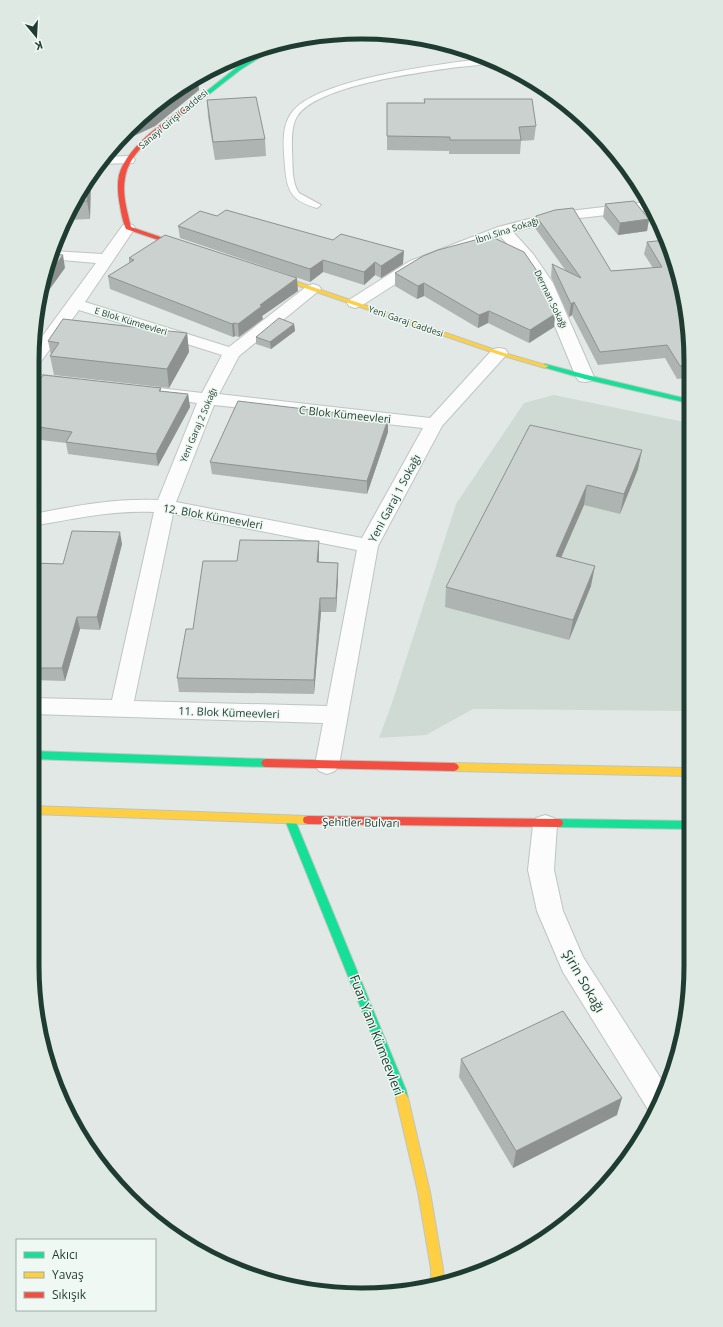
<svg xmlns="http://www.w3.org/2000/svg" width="723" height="1327" font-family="'Open Sans',sans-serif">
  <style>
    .built { fill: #cfdad5 }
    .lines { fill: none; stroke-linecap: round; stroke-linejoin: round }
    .lane-casing { stroke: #bfc5c2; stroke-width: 2 }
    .street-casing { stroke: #bfc5c2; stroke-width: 2 }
    .fast-casing { stroke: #bdc6c2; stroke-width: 2 }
    .slow-casing { stroke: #bdc6c2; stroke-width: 2 }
    .jam-casing { stroke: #bdc6c2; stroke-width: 2 }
    .lane { fill: #fbfcfb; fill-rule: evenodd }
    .street { fill: #fbfcfb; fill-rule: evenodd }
    .fast { fill: #16e098; fill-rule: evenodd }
    .slow { fill: #ffcf43; fill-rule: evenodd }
    .jam { fill: #f24e42; fill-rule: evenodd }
    .wall { fill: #aeb4b1 }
    .shaded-wall { fill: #8d9290 }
    .building { fill: #cad1ce; stroke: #8d9290 }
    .labels { text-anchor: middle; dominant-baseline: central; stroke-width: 3; stroke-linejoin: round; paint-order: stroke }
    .far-street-label { font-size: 9px; fill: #1f3c32; stroke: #eff8f3 }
    .street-label { font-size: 11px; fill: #1f3c32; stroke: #eff8f3 }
    .near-street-label { font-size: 13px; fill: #1f3c32; stroke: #eff8f3 }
    .rim { fill: none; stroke: #1f3c32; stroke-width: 5 }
  </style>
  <rect width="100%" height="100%" fill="#e2e8e5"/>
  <path class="built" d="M 554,395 L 689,423 L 689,711 L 473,709 L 426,735 L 379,738 L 391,706 L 456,504 L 524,403 Z"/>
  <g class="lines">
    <g class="lane-casing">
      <path id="lane" d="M 487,58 L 493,61 C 481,66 464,66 451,68 C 415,73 319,86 298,115 C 291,125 292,139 292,151 C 293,163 291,182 299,193 L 321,205 L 317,208 C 292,201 287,192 285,167 C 284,149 280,126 293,111 C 320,78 443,64 487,58 Z"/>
    </g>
    <g class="street-casing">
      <path id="street" d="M 128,156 L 133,157 L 135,160 L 133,163 L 99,164 L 105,157 Z
        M 647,202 L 651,210 L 553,221 L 513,232 L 533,254 L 553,283 L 594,377 L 591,381 L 585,382 L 579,381 L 576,377 L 537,283 L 522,260 L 500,236 L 422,267 L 361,306 L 355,308 L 349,306 L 347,303 L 349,300 L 410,261 L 498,227 L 552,213 Z
        M 128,224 L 133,225 L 135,228 L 85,302 L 229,347 L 307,286 L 313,284 L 319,286 L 321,289 L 239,356 L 219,394 L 430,418 L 493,349 L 499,348 L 505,349 L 508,353 L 442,426 L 378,546 L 339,765 L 335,771 L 327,774 L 319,771 L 315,765 L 323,723 L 32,714 L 32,698 L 112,700 L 154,512 C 113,510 73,519 32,526 L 33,514 C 75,506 115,498 158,500 L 197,403 L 153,397 L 150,393 L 153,389 L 159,388 L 202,393 L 222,355 L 79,310 L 39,364 L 33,365 L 33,349 L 96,263 L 50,259 L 54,251 L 102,254 L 123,225 ZM 214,405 L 423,428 L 362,538 L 176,502 ZM 173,514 L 357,550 L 327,706 L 134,701 Z
        M 33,374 L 75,379 L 78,383 L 75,387 L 69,388 L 33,384 Z
        M 545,815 L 554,818 L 557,825 L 554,870 L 563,911 L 583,957 L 665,1085 L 654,1113 L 649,1111 L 563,972 L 537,911 L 528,870 L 533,825 L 536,818 Z"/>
    </g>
    <g class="fast-casing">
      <path id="fast" d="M 281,42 L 281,44 L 240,70 L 203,99 L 198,98 L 236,68 L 274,44 Z
        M 545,364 L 587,375 L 688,399 L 688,403 L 585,379 L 543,367 L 543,365 Z
        M 32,751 L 266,759 L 269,760 L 271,763 L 269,766 L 266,767 L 32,759 Z
        M 290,816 L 294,817 L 295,820 L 406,1090 L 408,1098 L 406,1102 L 402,1104 L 398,1102 L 394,1090 L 285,820 L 286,817 Z
        M 558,819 L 690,821 L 690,829 L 558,827 L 554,826 L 553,823 L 554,820 Z"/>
    </g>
    <g class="slow-casing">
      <path id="slow" d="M 269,272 L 501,352 L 549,366 L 545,368 L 497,354 L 267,275 L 267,273 Z
        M 454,763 L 690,768 L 690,776 L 454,771 L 451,770 L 449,767 L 451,764 Z
        M 32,806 L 308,816 L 312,817 L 313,820 L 312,823 L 308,824 L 32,814 Z
        M 402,1092 L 406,1094 L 408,1098 L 430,1192 L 443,1269 L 444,1280 L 431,1283 L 431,1269 L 418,1192 L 396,1098 L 398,1094 Z"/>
    </g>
    <g class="jam-casing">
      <path id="jam" d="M 199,97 L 204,98 C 197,105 187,111 179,117 C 159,132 129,151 125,178 C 122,194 127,211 131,227 L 190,247 L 190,249 L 188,250 L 126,229 C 123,222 121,213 120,206 C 118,196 117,185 119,175 C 128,143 173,116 199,97 Z
        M 266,759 L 454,763 L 457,764 L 459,767 L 457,770 L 454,771 L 266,767 L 263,766 L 261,763 L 263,760 Z
        M 308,816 L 558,819 L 562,820 L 563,823 L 562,826 L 558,827 L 308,824 L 304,823 L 303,820 L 304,817 Z"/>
    </g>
    <use href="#lane" class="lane"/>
    <use href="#street" class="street"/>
    <use href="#fast" class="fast"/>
    <use href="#slow" class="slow"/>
    <use href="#jam" class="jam"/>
  </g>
  <path class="wall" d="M 199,90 L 155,126 L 121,142 L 117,141 L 161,100 Z
    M 424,99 L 536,126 L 534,140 L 521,141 L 520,154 L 449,154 L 449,151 L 387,150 L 387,103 L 424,103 Z
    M 207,100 L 265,139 L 266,156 L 215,160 L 208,117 Z
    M 91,176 L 90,219 L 66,220 L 76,197 Z
    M 605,204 L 649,219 L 647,231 L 618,235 L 603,217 Z
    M 217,216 L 403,264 L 381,278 L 375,275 L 364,285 L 323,272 L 310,282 L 180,238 L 178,226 Z
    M 536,216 L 611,271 L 653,268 L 644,254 L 647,242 L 673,255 L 688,319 L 688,378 L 677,379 L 665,358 L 598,365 L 572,315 L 569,317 L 551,277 L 552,264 L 566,271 L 535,228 Z
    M 129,258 L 298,291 L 262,316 L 263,319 L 239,337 L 235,336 L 233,337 L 110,289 L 108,276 L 129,263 Z
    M 395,273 L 555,314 L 554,327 L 529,343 L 488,323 L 478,328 L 424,296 L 417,299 L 395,286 Z
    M 294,324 L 295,331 L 271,349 L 256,344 L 256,337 Z
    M 187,333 L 189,352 L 169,388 L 54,375 L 50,356 L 51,355 L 48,341 Z
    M 161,388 L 161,391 L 188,394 L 190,407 L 158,466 L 68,454 L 66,443 L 33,439 L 33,390 Z
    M 530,425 L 638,469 L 620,514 L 584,505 L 561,558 L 591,586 L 569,640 L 445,607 L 446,587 Z
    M 388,432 L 367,494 L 212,474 L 210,462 Z
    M 319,541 L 319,562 L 338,563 L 338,577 L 336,612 L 321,612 L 314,694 L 179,692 L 177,678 L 193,629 L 237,561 Z
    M 122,544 L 100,630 L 80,629 L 65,681 L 32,680 L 32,563 L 63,564 Z
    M 690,854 L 690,898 L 682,874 L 687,855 Z
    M 461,1059 L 617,1115 L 513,1168 L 459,1077 Z"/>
  <path class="shaded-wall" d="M 198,80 L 199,90 L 155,126 L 121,142 L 120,138 L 135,125 Z
    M 91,176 L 90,219 L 87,201 L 88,181 Z
    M 649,219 L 647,231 L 618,235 L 620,223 Z
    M 404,251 L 403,264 L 381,278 L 381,266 Z
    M 63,255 L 65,268 L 39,304 L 42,284 Z
    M 323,260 L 323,272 L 310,282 L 310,269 Z
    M 375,262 L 375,275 L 364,285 L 364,272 Z
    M 297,278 L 298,291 L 262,316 L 263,319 L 239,337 L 238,324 L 260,305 Z
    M 424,283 L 424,296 L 417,299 L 418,286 Z
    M 574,302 L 572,315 L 569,317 L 571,304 Z
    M 489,311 L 488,323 L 478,328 L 479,315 Z
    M 555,314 L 554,327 L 529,343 L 530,330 Z
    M 234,323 L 235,336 L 233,337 L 232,324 Z
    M 294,324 L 295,331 L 271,349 L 270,342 Z
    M 187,333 L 189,352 L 169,388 L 167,369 Z
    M 188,394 L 190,407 L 158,466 L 156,454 Z
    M 388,419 L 388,432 L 367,494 L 367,481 Z
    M 642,450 L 638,469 L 620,514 L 624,494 Z
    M 587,485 L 584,505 L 553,576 L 556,556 Z
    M 120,532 L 122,544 L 100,630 L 97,617 Z
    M 319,541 L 319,554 L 318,576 L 317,562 Z
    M 338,563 L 338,577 L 336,612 L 336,598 Z
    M 595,566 L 591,586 L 569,640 L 573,620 Z
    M 320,598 L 321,612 L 314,694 L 314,680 Z
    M 77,617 L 80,629 L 65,681 L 62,668 Z
    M 622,1098 L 617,1115 L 513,1168 L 516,1151 Z"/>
  <path class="building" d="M 197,78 L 198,80 L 154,115 L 135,125 L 161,100 Z
    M 256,97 L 265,139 L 213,142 L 207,100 Z
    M 424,99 L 532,99 L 536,126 L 519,127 L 521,140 L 450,140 L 450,137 L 387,136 L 387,103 L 425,103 Z
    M 88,181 L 87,201 L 74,202 L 76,197 Z
    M 634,201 L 649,219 L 620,223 L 605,204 Z
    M 573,208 L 611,271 L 662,267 L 647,242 L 666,240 L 673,255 L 680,283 L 678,284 L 681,288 L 688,319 L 688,365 L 680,366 L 667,345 L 600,352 L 574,302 L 571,304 L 552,264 L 581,278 L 536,216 L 555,210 Z
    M 226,210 L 333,240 L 341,234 L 404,251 L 381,266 L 375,262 L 364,272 L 323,260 L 310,269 L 178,226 L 200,211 L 217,216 Z
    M 165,235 L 297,278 L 260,305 L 262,306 L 238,324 L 234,323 L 232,324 L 108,276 L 134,260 L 129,258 Z
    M 490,236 L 524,252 L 537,271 L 555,314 L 530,330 L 489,311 L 479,315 L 424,283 L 418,286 L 395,273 L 423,256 L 438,250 Z
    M 52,254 L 63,255 L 42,284 L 43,276 Z
    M 279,318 L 294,324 L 270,342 L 256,337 Z
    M 63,319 L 187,333 L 167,369 L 50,356 L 59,343 L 48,341 Z
    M 43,375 L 161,388 L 159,391 L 188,394 L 156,454 L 66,442 L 72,432 L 33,426 L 33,390 Z
    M 238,401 L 388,419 L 367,481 L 210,462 Z
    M 530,425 L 642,450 L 624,494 L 587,485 L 556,556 L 595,566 L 573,620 L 446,587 Z
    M 72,531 L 120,532 L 97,617 L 77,617 L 62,668 L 32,668 L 32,563 L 63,564 Z
    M 240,540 L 319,541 L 317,562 L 338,563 L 336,598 L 320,598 L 314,680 L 177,678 L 186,629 L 193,629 L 203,561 L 237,561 Z
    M 690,854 L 690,862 L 687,855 Z
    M 563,1011 L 622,1098 L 516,1151 L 461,1059 Z"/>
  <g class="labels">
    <g class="far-street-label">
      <text transform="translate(173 119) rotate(-40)">Sanayi Girişi Caddesi</text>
      <text transform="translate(507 230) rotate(-18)">İbni Sina Sokağı</text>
      <text transform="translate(551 299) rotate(64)">Derman Sokağı</text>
      <text transform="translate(131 321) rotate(17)">E Blok Kümeevleri</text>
      <text transform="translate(406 321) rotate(19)">Yeni Garaj Caddesi</text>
      <text transform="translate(198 425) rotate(-67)">Yeni Garaj 2 Sokağı</text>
    </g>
    <g class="street-label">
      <text transform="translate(345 414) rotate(6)">C Blok Kümeevleri</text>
      <text transform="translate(394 498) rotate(-62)">Yeni Garaj 1 Sokağı</text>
      <text transform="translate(213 516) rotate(10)">12. Blok Kümeevleri</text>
      <text transform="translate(229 712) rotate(2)">11. Blok Kümeevleri</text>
      <text transform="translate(361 822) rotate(1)">Şehitler Bulvarı</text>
    </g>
    <g class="near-street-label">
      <text transform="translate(584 981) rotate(60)">Şirin Sokağı</text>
      <text transform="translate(377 1035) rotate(69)">Fuar Yanı Kümeevleri</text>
    </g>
  </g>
  <path d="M0 0H723V1327H0ZM361 39H362A322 322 0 0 1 684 361V966A322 322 0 0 1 362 1288H361A322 322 0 0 1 39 966V361A322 322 0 0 1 361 39Z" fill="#dee9e4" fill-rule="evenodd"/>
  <path class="rim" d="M361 39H362A322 322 0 0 1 684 361V966A322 322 0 0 1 362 1288H361A322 322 0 0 1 39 966V361A322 322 0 0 1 361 39Z"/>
  <rect x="16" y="1239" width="140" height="72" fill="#eff8f3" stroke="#9cada6"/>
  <rect x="24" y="1252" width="20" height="6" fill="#16e098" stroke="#9cada6"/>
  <text x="52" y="1259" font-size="12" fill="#1f3c32">Akıcı</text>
  <rect x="24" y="1272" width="20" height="6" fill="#ffcf43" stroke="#9cada6"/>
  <text x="52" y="1279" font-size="12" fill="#1f3c32">Yavaş</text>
  <rect x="24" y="1292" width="20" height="6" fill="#f24e42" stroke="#9cada6"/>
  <text x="52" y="1299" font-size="12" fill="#1f3c32">Sıkışık</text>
  <g transform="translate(36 36) rotate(162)" stroke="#eff8f3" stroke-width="3" paint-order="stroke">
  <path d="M0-3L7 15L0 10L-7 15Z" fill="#1f3c32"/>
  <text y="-6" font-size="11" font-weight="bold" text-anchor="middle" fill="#1f3c32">K</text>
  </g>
</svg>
